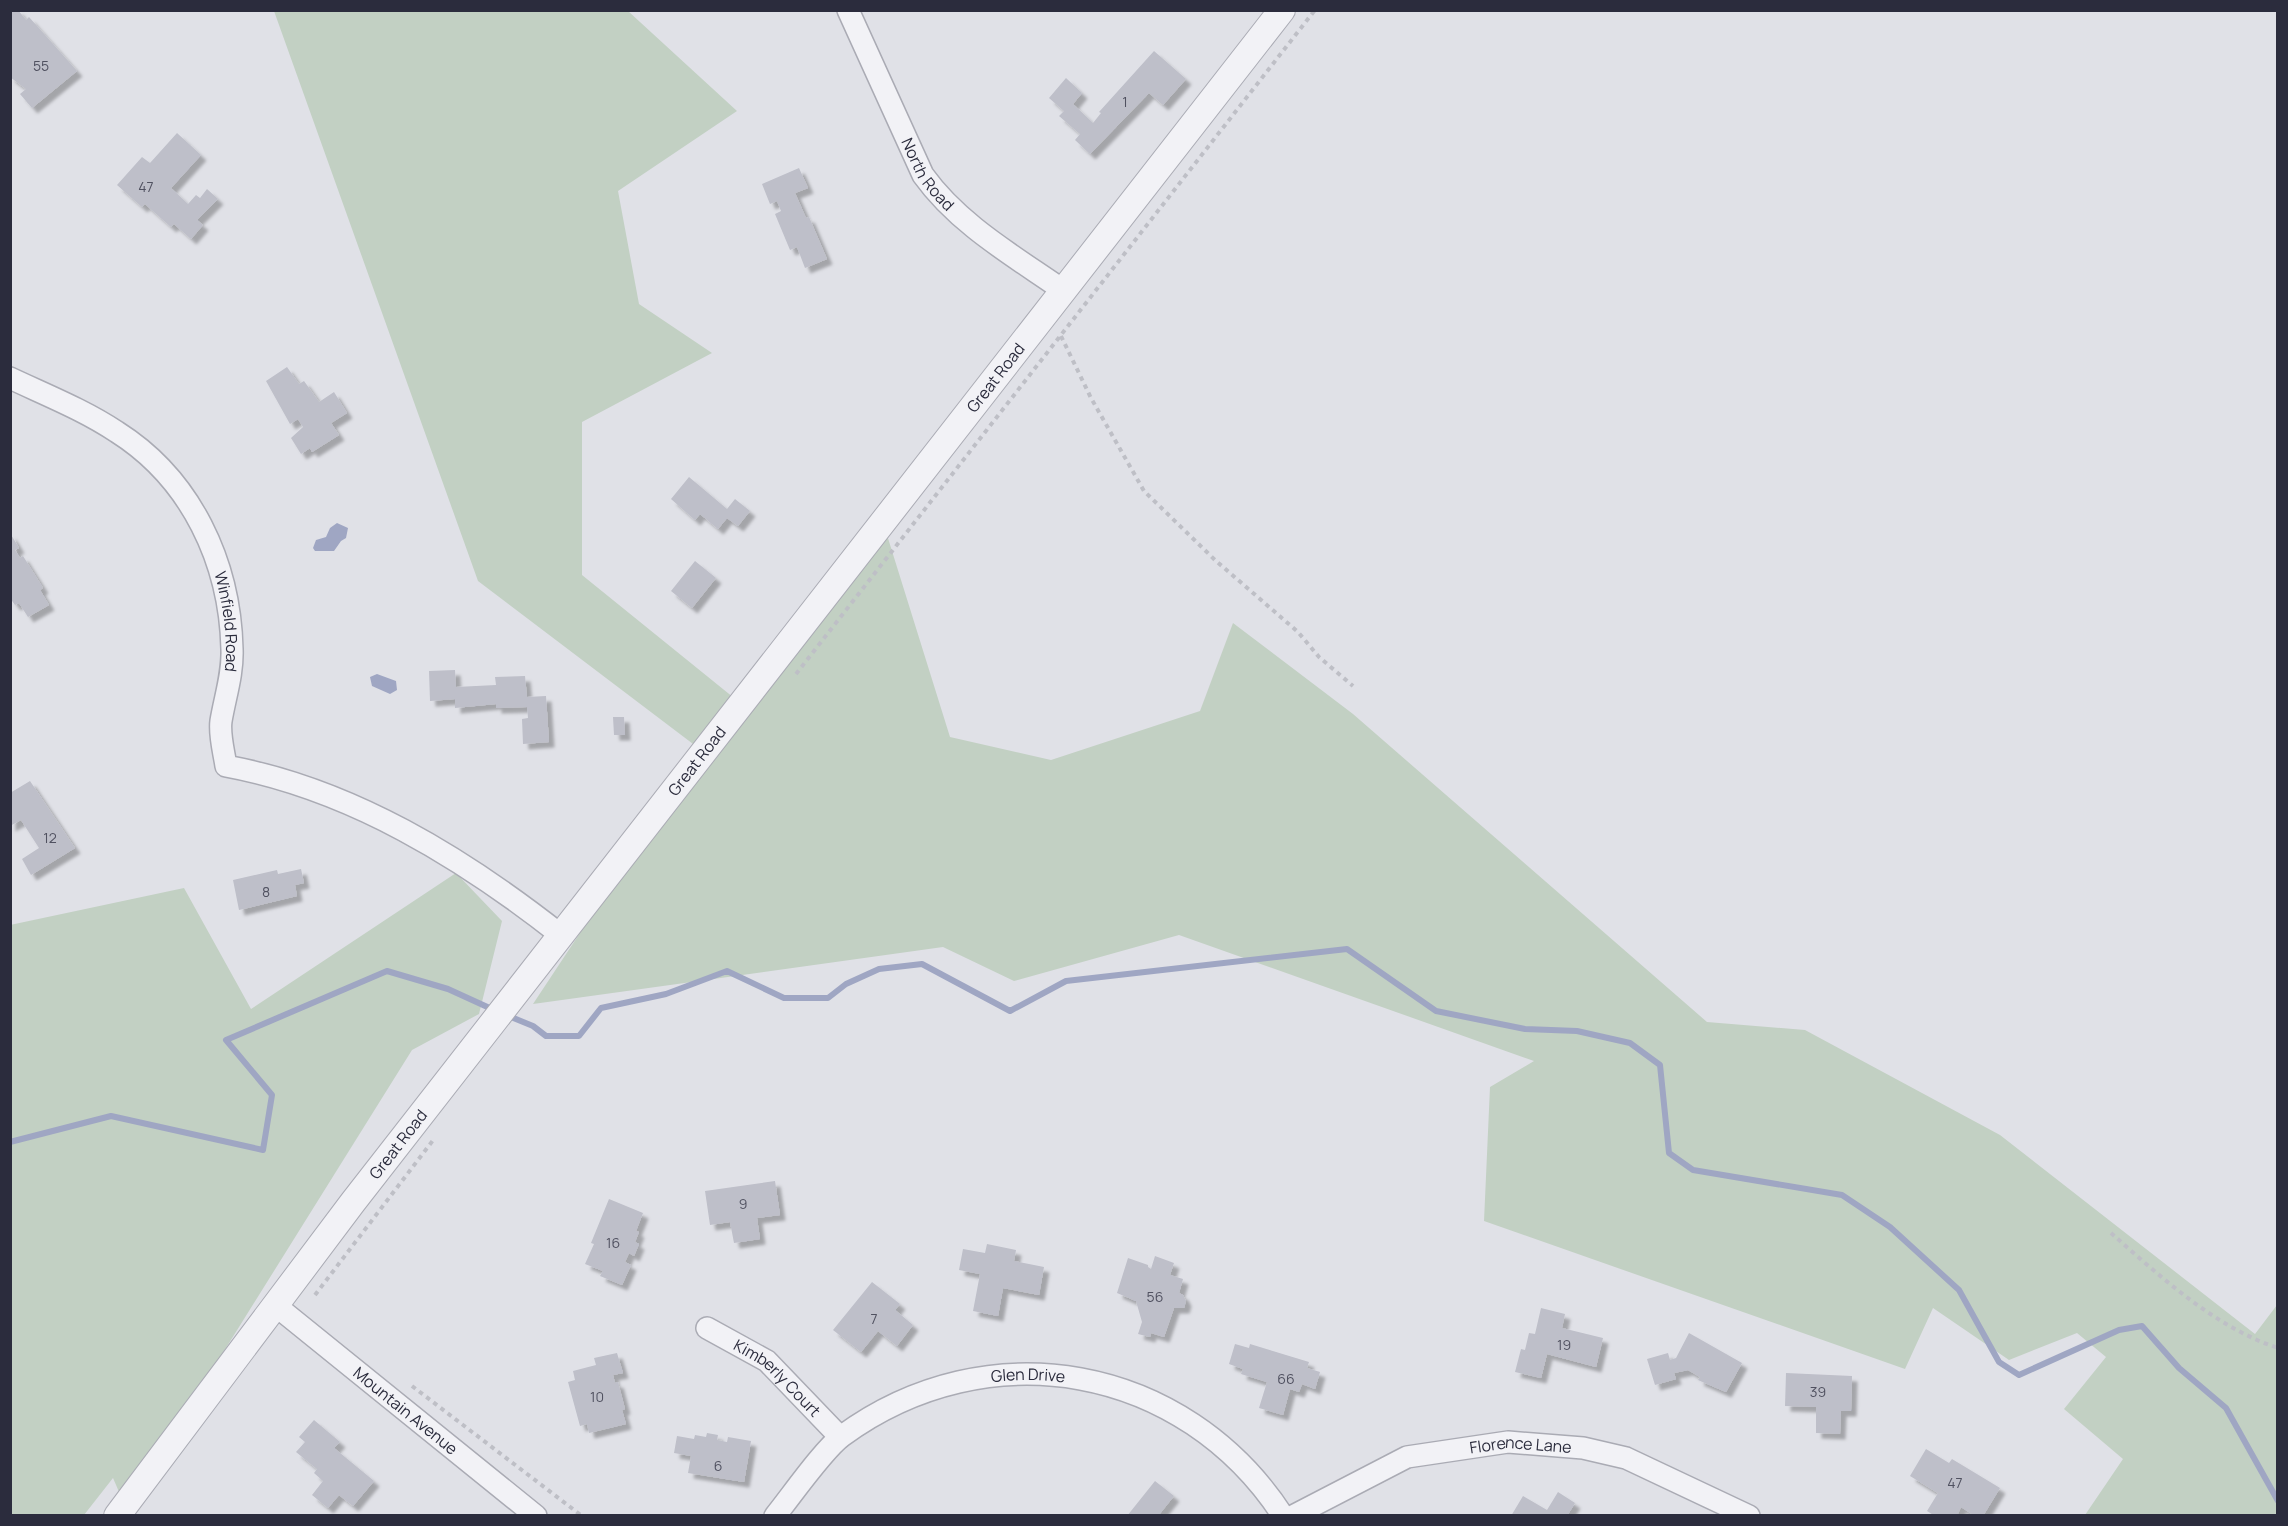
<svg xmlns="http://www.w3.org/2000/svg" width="2288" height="1526" font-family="Manrope,sans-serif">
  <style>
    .green { fill: #c2d0c3 }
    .water { fill: #9fa6c3 }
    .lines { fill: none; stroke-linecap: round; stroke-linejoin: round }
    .stream { stroke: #9fa6c3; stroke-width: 6 }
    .building { fill: #bebfc9; filter: url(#shadow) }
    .minor-casing { stroke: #aaabb4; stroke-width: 24 }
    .tertiary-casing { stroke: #aaabb4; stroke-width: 28 }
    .path { stroke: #bebfc6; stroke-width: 4; stroke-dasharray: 4.5 4.5; stroke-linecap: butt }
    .minor { stroke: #f2f2f6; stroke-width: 21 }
    .tertiary { stroke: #f2f2f6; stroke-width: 26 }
    .labels { text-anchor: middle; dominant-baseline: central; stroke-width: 4.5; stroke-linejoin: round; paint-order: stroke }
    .number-label { font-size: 14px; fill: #505160 }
    .street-label { font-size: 16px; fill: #2b2c3d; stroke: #eff0f5 }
  </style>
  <defs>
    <filter id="shadow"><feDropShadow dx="5.5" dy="5.5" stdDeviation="1.5" flood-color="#0004"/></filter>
  </defs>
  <rect width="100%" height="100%" fill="#e0e1e7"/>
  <path class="green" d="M 274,11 L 628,11 L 737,111 L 618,191 L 639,304 L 712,353 L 582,422 L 582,575 L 739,702 L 882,519 L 950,737 L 1051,760 L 1200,711 L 1233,623 L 1353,714 L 1707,1022 L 1805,1030 L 2000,1135 L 2255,1334 L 2277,1305 L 2277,1515 L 2085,1515 L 2123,1459 L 2064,1409 L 2106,1357 L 2077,1333 L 2009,1360 L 1933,1308 L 1905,1369 L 1484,1221 L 1490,1087 L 1534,1061 L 1179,935 L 1014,981 L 943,947 L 533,1004 L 701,750 L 478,581 Z
    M 456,873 L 502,921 L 479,1014 L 412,1050 L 126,1508 L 113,1478 L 84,1515 L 11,1515 L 10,925 L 184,888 L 251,1009 Z"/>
  <path class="water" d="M 337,523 L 348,528 L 346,538 L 341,541 L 334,551 L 315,551 L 313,548 L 316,540 L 326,537 L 330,528 Z
    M 377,674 L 396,681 L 397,690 L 390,694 L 372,686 L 370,677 Z"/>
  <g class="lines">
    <path class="stream" d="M 506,1015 L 533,1026 L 546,1036 L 579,1036 L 601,1008 L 666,994 L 727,971 L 784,998 L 828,998 L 846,984 L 879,969 L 922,964 L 1010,1011 L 1066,981 L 1347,949 L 1436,1011 L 1525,1029 L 1577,1031 L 1630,1043 L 1660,1065 L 1669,1153 L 1693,1170 L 1842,1195 L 1890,1227 L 1959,1290 L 1999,1362 L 2019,1375 L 2119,1330 L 2142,1326 L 2179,1368 L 2226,1408 L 2278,1501
      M 10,1142 L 111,1116 L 263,1150 L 272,1095 L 226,1040 L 387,971 L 448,989 L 494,1010"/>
  </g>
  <path class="building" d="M 10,10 L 18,10 L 26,20 L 29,17 L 77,71 L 32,108 L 20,94 L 26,89 L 10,77 Z
    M 1154,51 L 1186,79 L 1163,105 L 1149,93 L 1090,154 L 1075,140 L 1080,134 L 1059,116 L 1064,111 L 1049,98 L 1066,78 L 1082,93 L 1073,104 L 1093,123 L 1101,113 L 1099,112 Z
    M 177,133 L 201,155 L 171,188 L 188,204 L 196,195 L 200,198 L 207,189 L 218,199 L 197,220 L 203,225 L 191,239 L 174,224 L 171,227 L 145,204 L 142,207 L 117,185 L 142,157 L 150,163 Z
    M 799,168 L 808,188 L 795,193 L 806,218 L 809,217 L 827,259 L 805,268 L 797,247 L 790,250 L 775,214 L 781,211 L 777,201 L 770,204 L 762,184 Z
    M 287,367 L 299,384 L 304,381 L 319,402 L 334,392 L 347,413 L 331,423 L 339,435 L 312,452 L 310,448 L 301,454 L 291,438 L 303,427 L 298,419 L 290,424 L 266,381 Z
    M 689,477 L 727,509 L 735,499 L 750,511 L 738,526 L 727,518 L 718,529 L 700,514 L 695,520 L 671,499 Z
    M 10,533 L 19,548 L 15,550 L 20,558 L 23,556 L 43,588 L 40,590 L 49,605 L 28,617 L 19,603 L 15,605 L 10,598 Z
    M 695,561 L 716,578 L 692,608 L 671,591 Z
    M 455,670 L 456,687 L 496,685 L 495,677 L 525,676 L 527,697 L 546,696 L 549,742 L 523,744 L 522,719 L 528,718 L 527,707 L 496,708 L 496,704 L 455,708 L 455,699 L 430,701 L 429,671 Z
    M 613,717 L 624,717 L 625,735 L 614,735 Z
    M 30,781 L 75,848 L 31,875 L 22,859 L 39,848 L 21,820 L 10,826 L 10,793 Z
    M 301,869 L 304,883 L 295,885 L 297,896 L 239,910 L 233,880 L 277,870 L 278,874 Z
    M 775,1181 L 780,1215 L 757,1218 L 760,1239 L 734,1243 L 730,1222 L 710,1225 L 705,1191 Z
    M 609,1199 L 643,1213 L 636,1231 L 639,1232 L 635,1242 L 639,1244 L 634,1256 L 629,1253 L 625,1262 L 631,1265 L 622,1285 L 600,1276 L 603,1271 L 585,1264 L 594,1244 L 591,1243 Z
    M 987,1244 L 1016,1250 L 1014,1261 L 1044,1267 L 1039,1295 L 1003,1288 L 998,1316 L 973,1311 L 980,1274 L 959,1270 L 963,1249 L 985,1253 Z
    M 1155,1256 L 1174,1263 L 1170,1275 L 1183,1279 L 1179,1293 L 1183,1295 L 1186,1301 L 1184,1308 L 1174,1308 L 1164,1337 L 1151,1333 L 1150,1337 L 1138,1334 L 1142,1322 L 1136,1301 L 1117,1293 L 1128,1258 L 1148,1265 L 1148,1267 L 1151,1269 Z
    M 872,1282 L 900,1304 L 895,1310 L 913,1325 L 897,1346 L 878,1331 L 861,1352 L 833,1330 Z
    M 1541,1308 L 1565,1314 L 1562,1328 L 1603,1338 L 1596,1367 L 1547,1354 L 1541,1378 L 1515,1372 L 1521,1349 L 1525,1350 L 1529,1333 L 1535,1334 Z
    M 1689,1333 L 1742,1363 L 1726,1392 L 1698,1380 L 1700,1377 L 1688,1370 L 1674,1373 L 1676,1379 L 1655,1385 L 1647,1359 L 1668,1353 L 1670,1360 L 1676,1358 Z
    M 1235,1344 L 1249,1348 L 1250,1344 L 1309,1362 L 1307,1368 L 1320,1372 L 1315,1389 L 1302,1384 L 1299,1392 L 1290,1389 L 1283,1415 L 1259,1408 L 1267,1382 L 1241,1374 L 1243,1369 L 1229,1364 Z
    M 617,1353 L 623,1373 L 613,1375 L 615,1383 L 618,1382 L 625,1409 L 622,1410 L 626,1424 L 589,1433 L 587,1424 L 580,1426 L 568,1382 L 575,1380 L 573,1371 L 596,1365 L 594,1358 Z
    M 1786,1373 L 1852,1376 L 1851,1411 L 1841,1411 L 1840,1434 L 1816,1433 L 1816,1407 L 1785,1406 Z
    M 314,1420 L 340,1442 L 334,1448 L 374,1481 L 353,1506 L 339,1495 L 328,1508 L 312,1495 L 323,1481 L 314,1473 L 317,1469 L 296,1452 L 305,1442 L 299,1437 Z
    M 707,1433 L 718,1435 L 717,1440 L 727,1442 L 728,1437 L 751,1441 L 744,1482 L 688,1473 L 691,1456 L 674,1453 L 677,1436 L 694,1439 L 695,1435 L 706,1437 Z
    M 1926,1449 L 1949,1463 L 1952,1459 L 2000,1488 L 1983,1516 L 1975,1516 L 1961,1507 L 1957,1516 L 1935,1516 L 1927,1511 L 1938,1493 L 1910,1476 Z
    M 1155,1481 L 1174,1496 L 1158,1516 L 1127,1516 Z
    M 1558,1492 L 1575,1503 L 1567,1516 L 1511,1516 L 1523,1496 L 1547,1510 Z"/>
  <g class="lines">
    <g class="minor-casing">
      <g id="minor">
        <path id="s1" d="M 848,10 L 923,175 C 959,225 1014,256 1064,291"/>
        <path id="s2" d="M 10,378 C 46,395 84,410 117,432 C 191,479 230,562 232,649 C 233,674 225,697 221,721 C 219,735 224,752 226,766 C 351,789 463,858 562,936"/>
        <path id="s3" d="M 275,1305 L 536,1516"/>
        <path id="s4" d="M 707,1328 L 767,1361 L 840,1437"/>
        <path id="s5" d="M 775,1516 C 792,1495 823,1450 842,1436 C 988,1329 1184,1364 1283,1516"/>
        <path id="s6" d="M 1293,1516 L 1407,1457 L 1508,1442 L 1583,1448 L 1626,1458 L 1749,1516"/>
      </g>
    </g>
    <g class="tertiary-casing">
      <g id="tertiary">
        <path id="s7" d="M 117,1516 L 353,1202 L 1282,10"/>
      </g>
    </g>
    <path class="path" d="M 1061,336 L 1091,398 L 1144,491 L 1215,560 L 1298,632 L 1319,657 L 1353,686
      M 796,674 L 1315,10
      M 2111,1233 C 2160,1276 2214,1327 2278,1348
      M 315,1295 L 434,1139
      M 412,1386 L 582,1516"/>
    <use href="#minor" class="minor"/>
    <use href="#tertiary" class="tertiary"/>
  </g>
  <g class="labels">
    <g class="number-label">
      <text x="41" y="65">55</text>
      <text x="1125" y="101">1</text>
      <text x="146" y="186">47</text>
      <text x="50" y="837">12</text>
      <text x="266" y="891">8</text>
      <text x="743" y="1203">9</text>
      <text x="613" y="1242">16</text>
      <text x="1155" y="1296">56</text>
      <text x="874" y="1318">7</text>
      <text x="1564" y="1344">19</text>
      <text x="1286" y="1378">66</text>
      <text x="1818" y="1391">39</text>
      <text x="597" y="1396">10</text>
      <text x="718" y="1465">6</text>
      <text x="1955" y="1482">47</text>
    </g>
    <g class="street-label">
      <text stroke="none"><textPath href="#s1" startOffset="183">North Road</textPath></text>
      <text stroke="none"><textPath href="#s7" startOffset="1438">Great Road</textPath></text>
      <text stroke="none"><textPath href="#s2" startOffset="348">Winfield Road</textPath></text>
      <text stroke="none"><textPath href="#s7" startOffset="952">Great Road</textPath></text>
      <text stroke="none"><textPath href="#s7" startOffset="466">Great Road</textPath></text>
      <text stroke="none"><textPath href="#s5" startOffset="304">Glen Drive</textPath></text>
      <text stroke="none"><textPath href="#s4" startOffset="87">Kimberly Court</textPath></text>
      <text stroke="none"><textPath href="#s3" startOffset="168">Mountain Avenue</textPath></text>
      <text stroke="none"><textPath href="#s6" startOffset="243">Florence Lane</textPath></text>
    </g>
  </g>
  <rect width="2288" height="1526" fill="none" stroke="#2b2c3d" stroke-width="24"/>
</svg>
